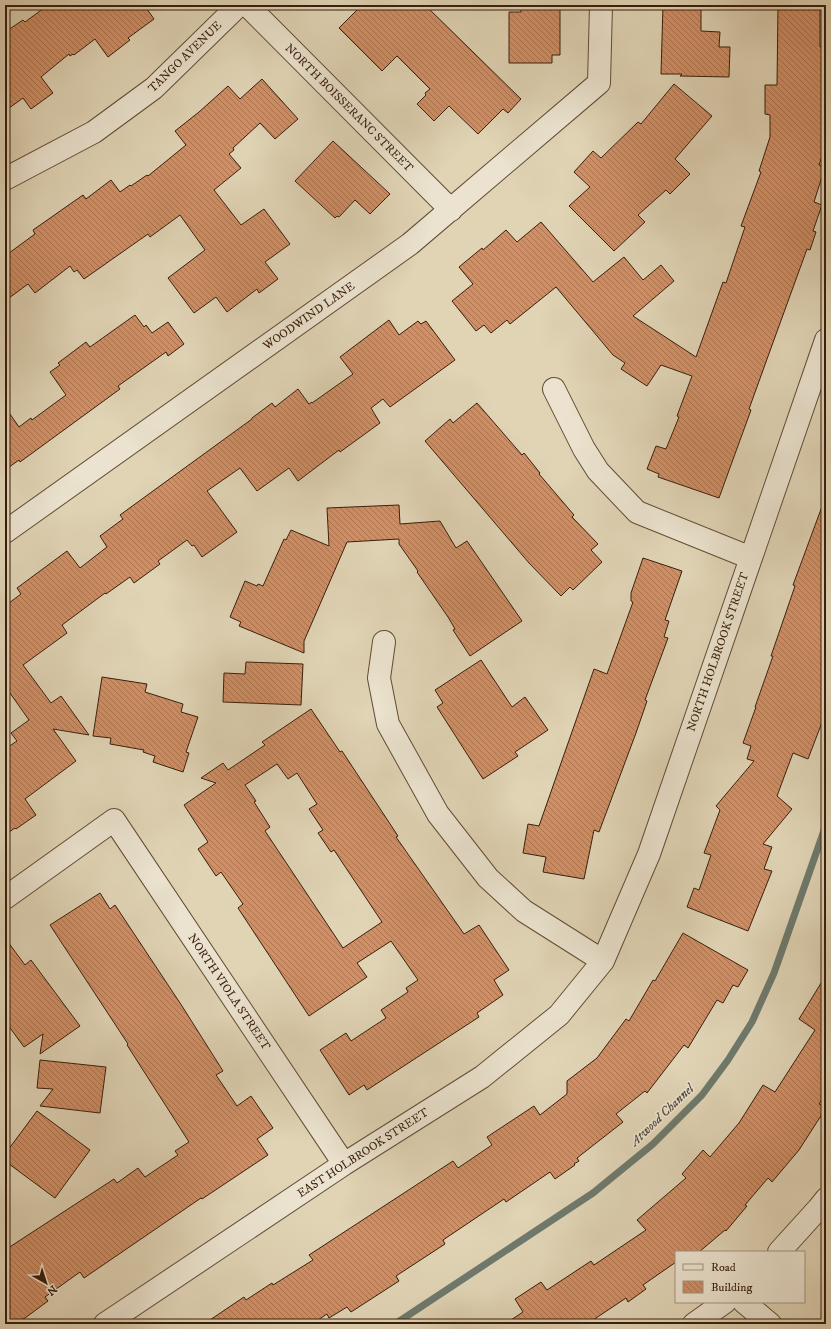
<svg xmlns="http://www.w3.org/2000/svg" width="831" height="1329" font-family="'IM FELL DW Pica',serif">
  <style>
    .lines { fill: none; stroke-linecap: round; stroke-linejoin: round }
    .stream { stroke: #6f7a6d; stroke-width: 7 }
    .building { fill: url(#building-back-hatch); stroke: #381e0c; fill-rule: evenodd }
    .minor-casing { stroke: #624c36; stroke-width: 24 }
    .minor { stroke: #ebe3cf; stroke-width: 22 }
    .labels { text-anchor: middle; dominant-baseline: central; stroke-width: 3; stroke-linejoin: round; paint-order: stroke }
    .street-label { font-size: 12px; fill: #381e0c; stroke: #ebe3cf }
    .water-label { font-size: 13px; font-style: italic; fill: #544c3c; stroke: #ebe3cf }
  </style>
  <defs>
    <pattern id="building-back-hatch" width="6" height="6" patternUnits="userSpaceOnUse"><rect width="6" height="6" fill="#d18f65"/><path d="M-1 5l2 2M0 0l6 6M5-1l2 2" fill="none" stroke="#ab7452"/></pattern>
  </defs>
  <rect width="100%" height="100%" fill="#e0d4b5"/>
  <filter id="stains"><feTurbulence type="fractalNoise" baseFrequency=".005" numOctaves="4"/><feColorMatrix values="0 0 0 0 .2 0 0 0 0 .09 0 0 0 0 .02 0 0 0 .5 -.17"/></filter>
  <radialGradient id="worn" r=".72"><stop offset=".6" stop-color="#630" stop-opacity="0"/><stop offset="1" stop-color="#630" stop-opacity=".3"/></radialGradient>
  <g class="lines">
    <path class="stream" d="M 395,1324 L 593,1193 L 653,1144 L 702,1095 L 728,1060 L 752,1022 L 774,973 L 826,825"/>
  </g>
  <path class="building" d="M 48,5 L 144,5 L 154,19 L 128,38 L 130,40 L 108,57 L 95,39 L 74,55 L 73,54 L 70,56 L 69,54 L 41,77 L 53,93 L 31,109 L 23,98 L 5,111 L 5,32 L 23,20 L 25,22 Z
    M 362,5 L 425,5 L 521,99 L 508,113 L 503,109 L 478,134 L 449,106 L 434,121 L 417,104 L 426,95 L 425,93 L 430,89 L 397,56 L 382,71 L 339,28 Z
    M 663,5 L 701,5 L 701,31 L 720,32 L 719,47 L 730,47 L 729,77 L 680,76 L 682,74 L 661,74 Z
    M 778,5 L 820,5 L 820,47 L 826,47 L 826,144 L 819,165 L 825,167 L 814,202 L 822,205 L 813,231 L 816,232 L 810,250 L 807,249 L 771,348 L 749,409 L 751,410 L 719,498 L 658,477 L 659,474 L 647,469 L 656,446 L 666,449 L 679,417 L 677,416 L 692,376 L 661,365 L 647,386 L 621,369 L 625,363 L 613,355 L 556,287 L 510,324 L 507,320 L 491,333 L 484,325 L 476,331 L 452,301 L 473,284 L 459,267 L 482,248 L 483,250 L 506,230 L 517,242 L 541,222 L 593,282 L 624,257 L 643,280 L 661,265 L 674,281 L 633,316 L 696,357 L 723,282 L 726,283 L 745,227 L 741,226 L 761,172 L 759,171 L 770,137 L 770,115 L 765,114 L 765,85 L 777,85 Z
    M 521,9 L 560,9 L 560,55 L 552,55 L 552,63 L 509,63 L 509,12 L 521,12 Z
    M 262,79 L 298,119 L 275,139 L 260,123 L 233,148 L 234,150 L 229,154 L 241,168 L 214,190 L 241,225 L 264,209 L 290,244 L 265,262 L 278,279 L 259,293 L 257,289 L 227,312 L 216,297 L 194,313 L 168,278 L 205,250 L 180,215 L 150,237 L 148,234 L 84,279 L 77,270 L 74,272 L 70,266 L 35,293 L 28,284 L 5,301 L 5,256 L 35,234 L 33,230 L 83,195 L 86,199 L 111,180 L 120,192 L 130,185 L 131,186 L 147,175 L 148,176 L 186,145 L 175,131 L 199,112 L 228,86 L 240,99 Z
    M 674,84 L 712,116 L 675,159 L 690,174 L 670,194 L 666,190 L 638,215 L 645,222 L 614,251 L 569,206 L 590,187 L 574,172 L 593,151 L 601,158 L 638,122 L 641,124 Z
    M 333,141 L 390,194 L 370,214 L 355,200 L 339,217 L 337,216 L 335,218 L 295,181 Z
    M 135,315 L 144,327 L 146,325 L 152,333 L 168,322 L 184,344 L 168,356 L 166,352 L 118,386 L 120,389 L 20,462 L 19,460 L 5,470 L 5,407 L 19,427 L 31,418 L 32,420 L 66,395 L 50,372 L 60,365 L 58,363 L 86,342 L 90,347 Z
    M 389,320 L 399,335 L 418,321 L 421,324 L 426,321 L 455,360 L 390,407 L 383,399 L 371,408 L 380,423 L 340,452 L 339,450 L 298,481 L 289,468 L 257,491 L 240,468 L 207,491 L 237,532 L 202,557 L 194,545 L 192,546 L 187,540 L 158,561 L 160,564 L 134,583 L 130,577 L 106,594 L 105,593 L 62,625 L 67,633 L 23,665 L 51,703 L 61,696 L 89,735 L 53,729 L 76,761 L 25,799 L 36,815 L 16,829 L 15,828 L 5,835 L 5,749 L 17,741 L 11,733 L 29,720 L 5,686 L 5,606 L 21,594 L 17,588 L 67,551 L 80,568 L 107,547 L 100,536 L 123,519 L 120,515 L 252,419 L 252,418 L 272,403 L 275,407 L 298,389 L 309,404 L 312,402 L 312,403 L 353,374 L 340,357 Z
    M 477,403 L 522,455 L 524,453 L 540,473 L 539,474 L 574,515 L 572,517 L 598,544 L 591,550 L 602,562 L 573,590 L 570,587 L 561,596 L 529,563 L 425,441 L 450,419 L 453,423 Z
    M 824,501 L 826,502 L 826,712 L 808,759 L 793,753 L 777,796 L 792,809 L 763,844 L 772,847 L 764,869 L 772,871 L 748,931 L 687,907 L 694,888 L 699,890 L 711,855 L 704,853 L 720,810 L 716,806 L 754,761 L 747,759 L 751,746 L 743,743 L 756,707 L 755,707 L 773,656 L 771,656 L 795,586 L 793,585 Z
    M 399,505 L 400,524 L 440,521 L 456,548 L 467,541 L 522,621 L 470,656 L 453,630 L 455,629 L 448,617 L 417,572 L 418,571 L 399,544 L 399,539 L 347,542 L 304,641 L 304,653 L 239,626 L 241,622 L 230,617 L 245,581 L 257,586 L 258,584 L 263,586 L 284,539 L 286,540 L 291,530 L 329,546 L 327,508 Z
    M 643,558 L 682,571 L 665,620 L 669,621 L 664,637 L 668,638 L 645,700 L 647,701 L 636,733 L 599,832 L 594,830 L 584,879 L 543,872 L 546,857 L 523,853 L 528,824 L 539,826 L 594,669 L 607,674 L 633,602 L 631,601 L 631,593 Z
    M 481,660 L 512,707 L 525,697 L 548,730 L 515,752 L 518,756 L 483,779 L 437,707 L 443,703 L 435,690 Z
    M 246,662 L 303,664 L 301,705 L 223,702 L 224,673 L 245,674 Z
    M 102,677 L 147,684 L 145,692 L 183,704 L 181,712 L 198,717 L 186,752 L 189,753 L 183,772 L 153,762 L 155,756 L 143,752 L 144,750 L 110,744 L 111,738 L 93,736 Z
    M 311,709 L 340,752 L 342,751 L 398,836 L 396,837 L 464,934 L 479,925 L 509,970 L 494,980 L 503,995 L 477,1013 L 479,1017 L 367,1090 L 364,1085 L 349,1095 L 320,1050 L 346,1033 L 351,1041 L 386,1018 L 381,1010 L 408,992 L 406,988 L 418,980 L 391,941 L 357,963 L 367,977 L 309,1016 L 238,908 L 243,904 L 221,872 L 216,876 L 198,849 L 208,842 L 184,805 L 216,783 L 201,778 L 223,763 L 228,770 L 265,745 L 262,742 ZM 277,764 L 288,779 L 297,773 L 317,804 L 309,809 L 323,830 L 318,833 L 331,852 L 334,850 L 382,922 L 343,948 L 265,831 L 270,827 L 254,802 L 256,801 L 245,785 Z
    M 100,893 L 110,909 L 115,905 L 182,1006 L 223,1071 L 216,1075 L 237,1106 L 251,1096 L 273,1128 L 257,1139 L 268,1155 L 202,1199 L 201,1198 L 84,1278 L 80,1272 L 45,1297 L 48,1301 L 25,1318 L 13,1324 L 5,1324 L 5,1250 L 114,1179 L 117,1183 L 138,1168 L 145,1177 L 178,1155 L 175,1151 L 189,1142 L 127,1045 L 128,1044 L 50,925 Z
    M 683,933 L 748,970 L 738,987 L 733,985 L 723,1003 L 717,1000 L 688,1048 L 684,1045 L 647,1093 L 645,1091 L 616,1114 L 623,1122 L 577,1158 L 579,1161 L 574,1164 L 575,1165 L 555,1179 L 550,1172 L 506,1202 L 504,1199 L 443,1240 L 445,1244 L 396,1276 L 399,1281 L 351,1312 L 347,1307 L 329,1318 L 327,1314 L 312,1324 L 204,1324 L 244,1297 L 246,1300 L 272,1283 L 273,1285 L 313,1260 L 309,1255 L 453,1161 L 458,1168 L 492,1145 L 487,1137 L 534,1106 L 540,1115 L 567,1094 L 567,1081 L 597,1058 L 626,1019 L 629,1021 L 653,980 L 655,981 Z
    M 5,938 L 25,965 L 31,960 L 80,1026 L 40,1054 L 43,1034 L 24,1047 L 5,1021 Z
    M 826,975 L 826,1093 L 819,1104 L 826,1108 L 799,1150 L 772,1182 L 768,1178 L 745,1205 L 747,1206 L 726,1231 L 725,1230 L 699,1252 L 676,1252 L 676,1262 L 643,1285 L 646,1289 L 628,1302 L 626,1298 L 587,1324 L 505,1324 L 523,1312 L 515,1299 L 541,1282 L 547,1290 L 591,1261 L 594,1265 L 646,1230 L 637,1220 L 686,1178 L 682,1174 L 703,1150 L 710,1157 L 739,1123 L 763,1085 L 775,1092 L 815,1030 L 799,1019 Z
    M 40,1060 L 106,1067 L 100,1113 L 40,1106 L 53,1089 L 37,1088 Z
    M 37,1111 L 90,1150 L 55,1198 L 5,1161 L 5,1154 Z"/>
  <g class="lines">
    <g class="minor-casing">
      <path id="minor" d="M 247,5 L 451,210
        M 5,179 L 94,132 L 154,88 L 239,5
        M 554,389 L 584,449 L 598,471 L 637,512 L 751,558
        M 5,532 L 410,244 L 599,83 L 601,5
        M 384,642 L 379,678 L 388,724 L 438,814 L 488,878 L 524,911 L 603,961
        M 5,898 L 114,820 L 344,1164
        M 779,1252 L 818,1209 L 826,1199
        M 744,1302 L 770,1324
        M 105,1324 L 344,1164 L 482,1077 L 559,1015 L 603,961 L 649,854 L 826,340
        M 694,1324 L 725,1302"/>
    </g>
    <use href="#minor" class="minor"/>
  </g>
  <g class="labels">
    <g class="street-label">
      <text transform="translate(185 57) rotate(-44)">TANGO AVENUE</text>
      <text transform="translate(349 108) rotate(45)">NORTH BOISSERANC STREET</text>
      <text transform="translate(309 316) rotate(-35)">WOODWIND LANE</text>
      <text transform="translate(718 652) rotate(-71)">NORTH HOLBROOK STREET</text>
      <text transform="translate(229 992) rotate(56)">NORTH VIOLA STREET</text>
      <text transform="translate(363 1153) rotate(-33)">EAST HOLBROOK STREET</text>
    </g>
    <g class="water-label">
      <text transform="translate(662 1115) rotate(-44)">Atwood Channel</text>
    </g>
  </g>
  <rect width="831" height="1329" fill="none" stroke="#e0d4b5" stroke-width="20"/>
  <rect x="6" y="6" width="819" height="1317" fill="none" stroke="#381e0c" stroke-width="2"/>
  <rect x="10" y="10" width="811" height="1309" fill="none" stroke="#381e0c"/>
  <rect x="675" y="1251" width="130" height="52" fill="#ebe3cf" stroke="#a39481"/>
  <rect x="683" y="1264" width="20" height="6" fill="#ebe3cf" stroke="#a39481"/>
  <text x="711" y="1271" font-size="12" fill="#381e0c">Road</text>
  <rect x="683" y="1281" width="20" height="12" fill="url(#building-back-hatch)" stroke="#a39481"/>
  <text x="711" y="1291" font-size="12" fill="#381e0c">Building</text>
  <g transform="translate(46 1283) rotate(141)" stroke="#ebe3cf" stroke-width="3" paint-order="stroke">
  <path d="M0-3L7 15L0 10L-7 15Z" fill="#381e0c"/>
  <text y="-6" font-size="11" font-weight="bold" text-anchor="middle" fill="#381e0c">N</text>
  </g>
  <rect width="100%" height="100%" filter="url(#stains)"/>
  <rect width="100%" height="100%" fill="url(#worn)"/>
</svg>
